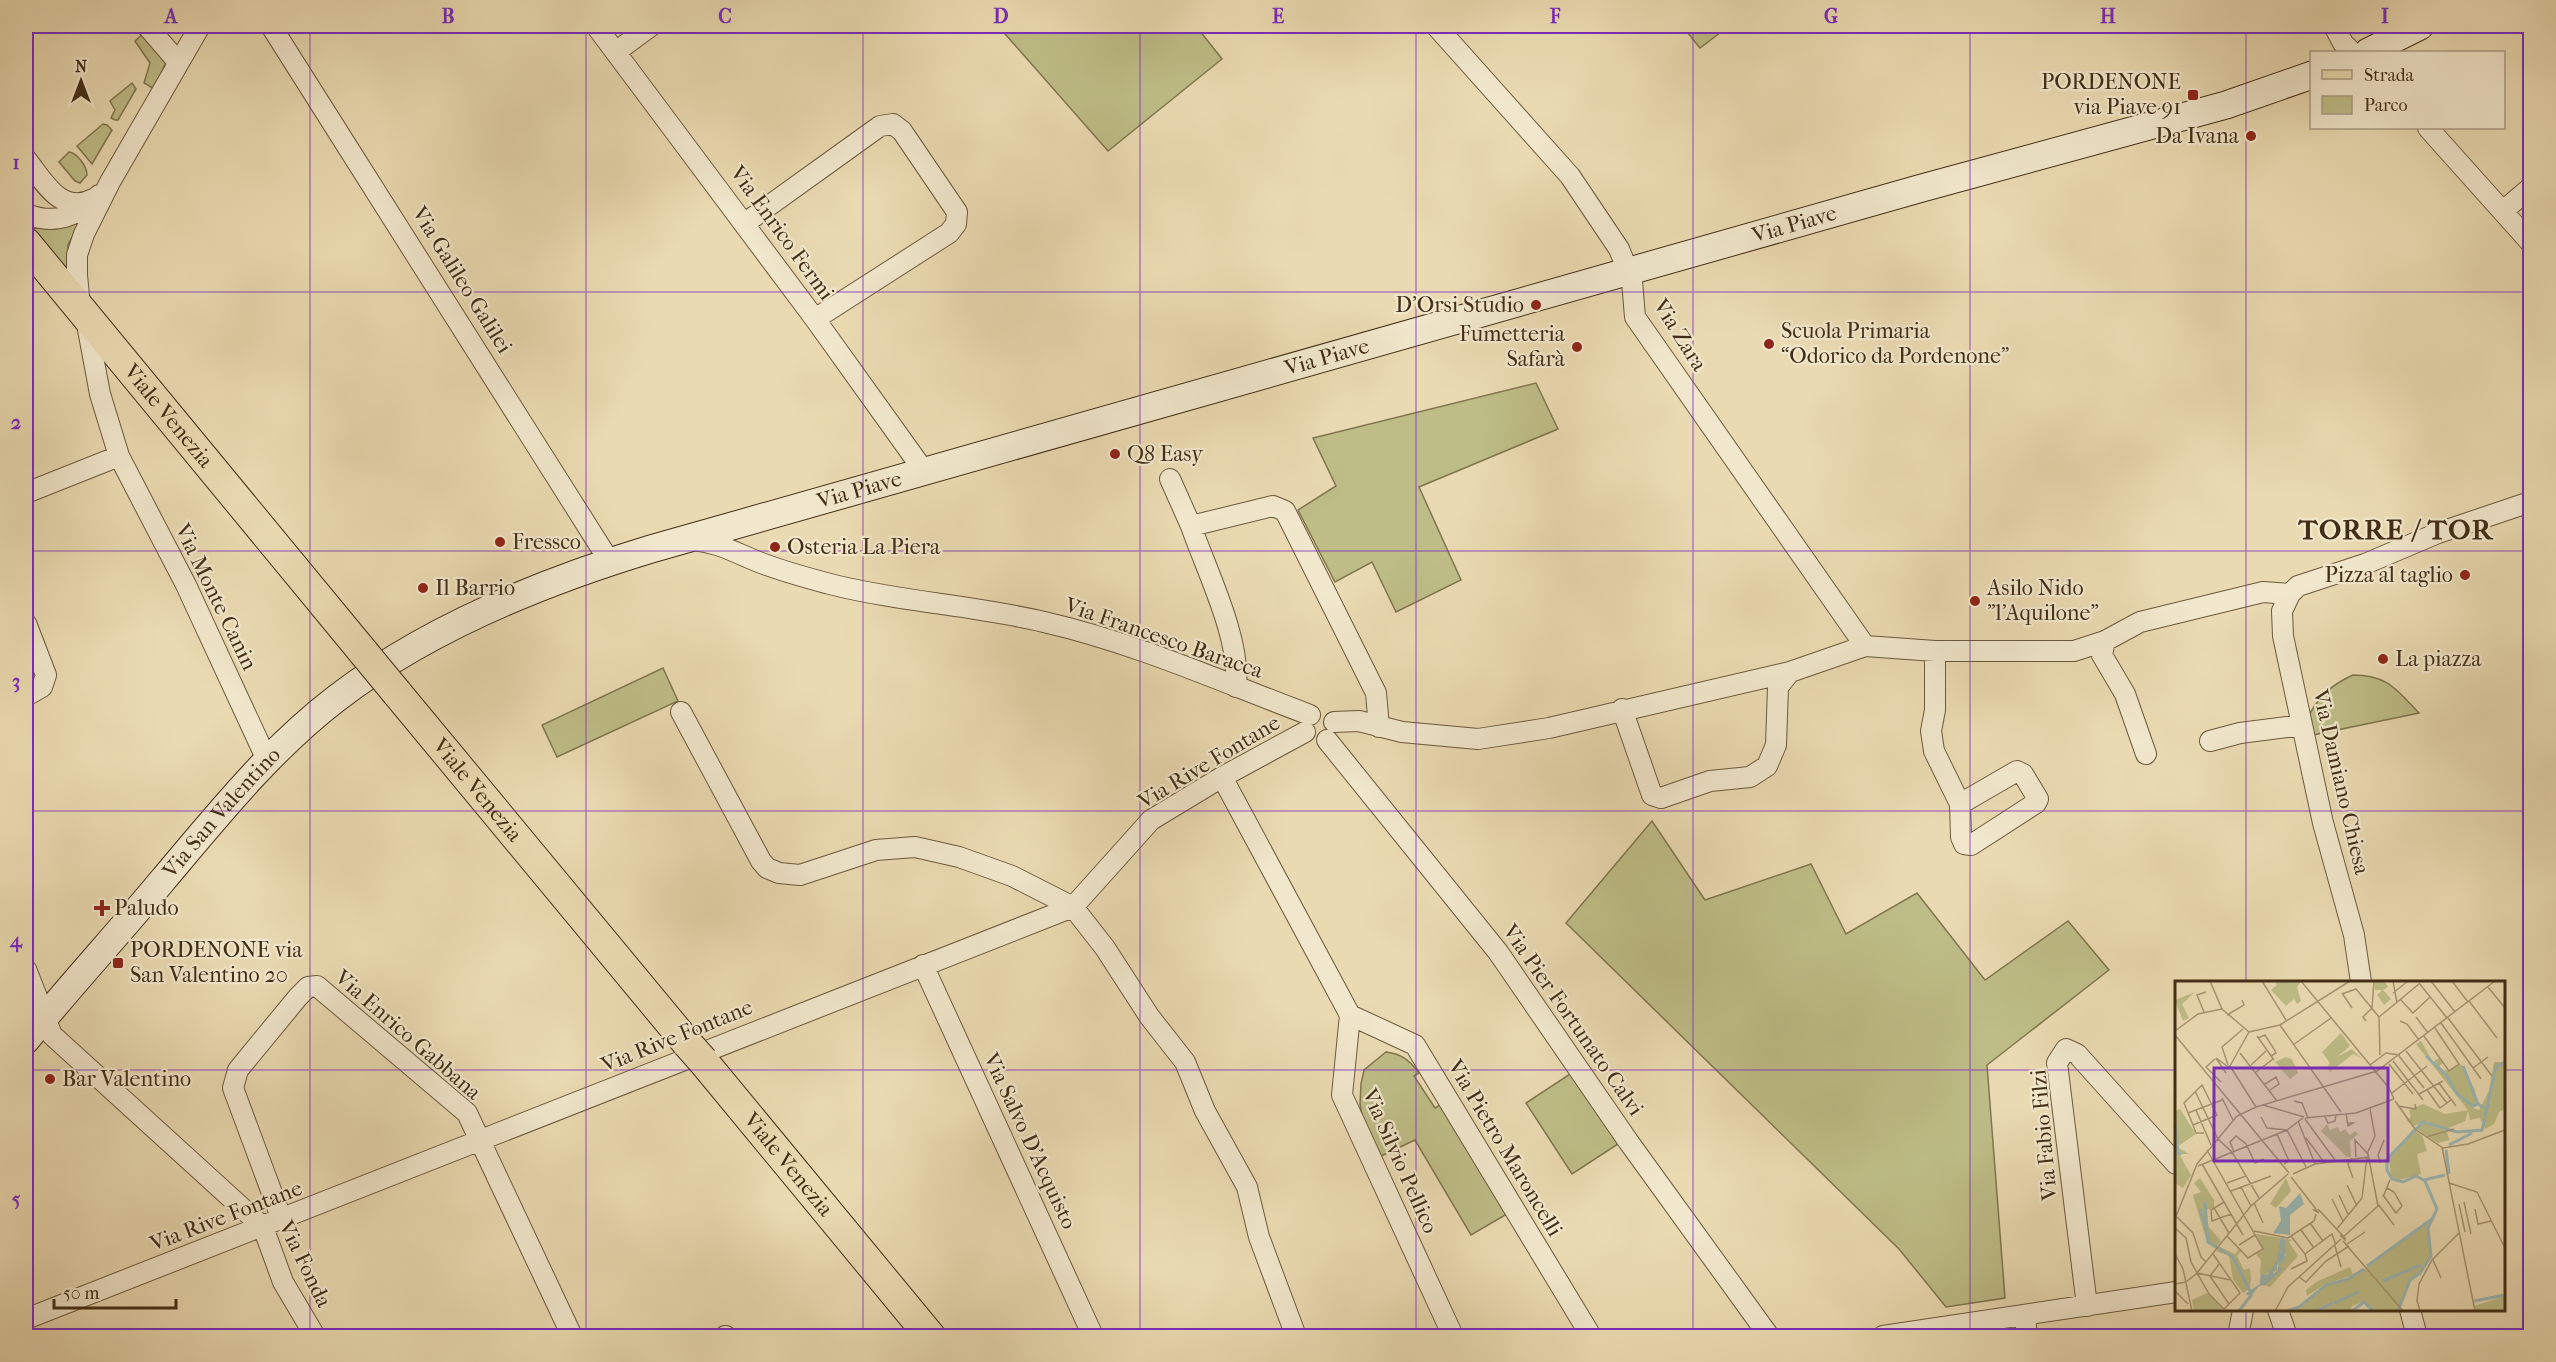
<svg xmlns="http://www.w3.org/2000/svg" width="2556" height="1362" font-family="'IM FELL French Canon',serif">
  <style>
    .green { fill: #bebd87; stroke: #80764e; stroke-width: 1.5 }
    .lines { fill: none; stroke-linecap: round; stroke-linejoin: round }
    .street-casing { stroke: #6c593d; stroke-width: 22 }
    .secondary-casing { stroke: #422e16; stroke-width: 29 }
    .primary-casing { stroke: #422e16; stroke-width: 32 }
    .street { stroke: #f1e7cc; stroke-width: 20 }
    .secondary { stroke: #f1e7cc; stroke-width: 27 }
    .primary { stroke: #eadab1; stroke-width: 30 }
    .primary-bridge-casing { stroke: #422e16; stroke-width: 32; stroke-linecap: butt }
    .primary-bridge { stroke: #eadab1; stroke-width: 30 }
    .grid { fill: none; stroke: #7b2cbf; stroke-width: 1.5; stroke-opacity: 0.55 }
    .poi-dot { fill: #8f2418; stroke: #f1e7cc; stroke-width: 2 }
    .labels { text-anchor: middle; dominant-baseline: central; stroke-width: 4.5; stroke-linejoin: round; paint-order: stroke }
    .poi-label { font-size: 22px; fill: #422e16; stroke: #f1e7cc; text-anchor: start }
    .street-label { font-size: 22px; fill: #422e16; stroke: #f1e7cc }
    .district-label { font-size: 28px; font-weight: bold; letter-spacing: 1.5px; fill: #422e16; stroke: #f1e7cc }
    .inset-river { fill: none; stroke: #9bb8b5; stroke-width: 3 }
    .inset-road { fill: none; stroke: #a79573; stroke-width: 1.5 }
    .view { fill: #7b2cbf; fill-opacity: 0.15; stroke: #7b2cbf; stroke-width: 3 }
    .inset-edge { fill: none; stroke: #422e16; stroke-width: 3 }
    .neatline { fill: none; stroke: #7b2cbf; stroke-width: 2 }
    .grid-label { font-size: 20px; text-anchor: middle; font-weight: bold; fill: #7b2cbf }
  </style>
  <rect width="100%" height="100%" fill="#eadab1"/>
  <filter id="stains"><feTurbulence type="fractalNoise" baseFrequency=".00333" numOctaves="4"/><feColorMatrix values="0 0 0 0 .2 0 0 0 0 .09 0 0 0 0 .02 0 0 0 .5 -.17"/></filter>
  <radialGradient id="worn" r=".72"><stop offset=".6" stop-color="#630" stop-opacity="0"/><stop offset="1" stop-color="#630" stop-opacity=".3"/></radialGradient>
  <path class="green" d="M 998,26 L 1196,26 L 1222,59 L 1108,151 Z
    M 1682,26 L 1729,26 L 1700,48 Z
    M 144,33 L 166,62 L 154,89 L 144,83 L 150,63 L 135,41 Z
    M 132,83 L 136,89 L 118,120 L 115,120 L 111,118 L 115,110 L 110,101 Z
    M 103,124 L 107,125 L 112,130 L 92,164 L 77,146 Z
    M 69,152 C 77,153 87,166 87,175 L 80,183 L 75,181 L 59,162 Z
    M 76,222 L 79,224 L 68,245 L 67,270 L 32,228 L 56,229 Z
    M 1536,383 L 1558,429 L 1419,487 L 1461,580 L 1396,612 L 1372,562 L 1335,582 L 1298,510 L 1336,486 L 1313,438 Z
    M 663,668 L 678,701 L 557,757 L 542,725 Z
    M 2353,675 C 2388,675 2397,690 2419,713 L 2313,735 L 2309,715 C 2320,695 2333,684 2353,675 Z
    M 1652,821 L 1705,900 L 1811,864 L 1846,934 L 1917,893 L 1985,980 L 2068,921 L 2109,970 L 1987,1065 L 2005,1298 L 1946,1307 L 1899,1249 L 1566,923 Z
    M 1386,1052 C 1402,1054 1409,1060 1419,1073 L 1414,1076 L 1435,1108 L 1440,1105 L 1507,1214 L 1471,1235 L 1415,1140 L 1381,1156 L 1364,1127 L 1360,1104 L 1361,1084 L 1364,1070 Z
    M 1570,1074 L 1618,1144 L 1572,1174 L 1526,1103 Z"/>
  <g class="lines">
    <g class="street-casing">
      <path id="street" d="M 147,26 L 178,62
        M 271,26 L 610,562
        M 596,26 L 815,319 L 924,471
        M 1436,26 L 1570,176 L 1619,249 L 1632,281 L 1635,317 L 1865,646
        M 2334,26 L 2343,43 L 2352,52
        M 617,51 L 651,26
        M 2428,128 L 2530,242
        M 26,159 C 43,180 61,216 93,199
        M 2503,211 L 2530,188
        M 26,214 C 55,225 77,217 99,195
        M 745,223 L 880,126 L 893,124 L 902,131 L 957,212 L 956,224 L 949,233 L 815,319
        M 80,307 L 77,275 L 77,255 L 84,234 L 110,182 L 200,26
        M 86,319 L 100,394 L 119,456 L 186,585 L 267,760
        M 1170,479 L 1191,526 L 1273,506 L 1285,511 L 1376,693 L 1379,727
        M 26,493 L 119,456
        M 1191,526 C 1207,572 1241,639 1236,687
        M 692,540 C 720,542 739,555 764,564 C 785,572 808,578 830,584 C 900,602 974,605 1044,622 C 1136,643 1222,682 1310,715
        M 26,623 L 46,675 L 42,687 L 26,696
        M 2105,641 L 2102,655 L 2125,694 L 2146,754
        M 1935,651 L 1935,710 L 1931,731 L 1934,751 L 1960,804 L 1961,837 L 1964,844 L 1971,845 L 2036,803 L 2038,799 L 2023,774 L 2017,771 L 1960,804
        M 1622,709 L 1652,795 L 1661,798 L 1710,781 L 1750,777 L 1767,766 L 1776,745 L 1778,687 L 1790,672
        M 681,712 L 761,861 L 767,868 L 779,873 L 800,875 L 876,850 L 915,847 L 959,857 L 1012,876 L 1073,907 L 1105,948 L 1149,1016 L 1185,1062 L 1205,1111 L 1247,1187 L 1259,1237 L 1296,1336
        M 1334,722 L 1359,721 L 1402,732 L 1478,739 L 1549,728 L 1790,672 L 1865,646 L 1935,651 L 2074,651 L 2105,641 L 2140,622 L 2263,592 L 2290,594
        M 1327,740 L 1498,952 L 1628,1141 L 1769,1336
        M 2210,741 L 2240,733 L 2302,725
        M 1222,777 L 1350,1015 L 1342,1095 L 1453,1336
        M 923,965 L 1093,1336
        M 26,969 L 52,1035 L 263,1227 L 283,1282 L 315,1336
        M 2361,982 L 2354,935 L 2323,823 L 2283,636 L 2282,611 L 2290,594 L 2298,586 L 2365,564 L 2438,533 L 2530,502
        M 1350,1015 L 1415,1045 L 1591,1336
        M 282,1220 L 233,1088 L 238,1070 L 298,997 L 308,987 L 317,986 L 467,1113 L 572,1336
        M 2087,1306 L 2057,1063 L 2066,1049 L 2077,1054 L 2176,1164
        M 2278,1310 L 2287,1336
        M 2410,1310 L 2417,1336
        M 2026,1315 L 2026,1336
        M 26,1319 L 1073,907 L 1151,820 L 1222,777 L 1305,732
        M 725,1336 L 726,1336
        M 1883,1336 L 2176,1292
        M 2238,1336 L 2243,1310"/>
    </g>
    <g class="secondary-casing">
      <g id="secondary">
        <path d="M 2368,52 L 2420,26"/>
        <path id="s1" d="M 26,1040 C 70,986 117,935 162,881 C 216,817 270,749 337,698 C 428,628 542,582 651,549 L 1922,188 L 2226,105 L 2312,75"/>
      </g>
    </g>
    <g class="primary-casing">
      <g id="primary">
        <path id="s2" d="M 26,243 L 364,653"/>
        <path id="s3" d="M 397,693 L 687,1043"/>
        <path id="s4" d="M 703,1061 L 930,1336"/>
      </g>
    </g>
    <use href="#street" class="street"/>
    <use href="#secondary" class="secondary"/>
    <use href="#primary" class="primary"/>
    <g class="primary-bridge-casing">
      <path id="primary-bridge" d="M 364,653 L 397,693
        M 687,1043 L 703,1061"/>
    </g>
    <use href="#primary-bridge" class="primary-bridge"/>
  </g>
  <path class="grid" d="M 310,26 L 310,1336M 586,26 L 586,1336M 863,26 L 863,1336M 1140,26 L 1140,1336M 1416,26 L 1416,1336M 1693,26 L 1693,1336M 1970,26 L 1970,1336M 2246,26 L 2246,982M 26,292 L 2530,292M 26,551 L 2530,551M 26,811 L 2530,811M 26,1070 L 2176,1070M 2504,1070 L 2530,1070M 2246,1310 L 2246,1336"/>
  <g class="poi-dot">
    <rect x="2187" y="89" width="12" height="12" rx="3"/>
    <circle cx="2251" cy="136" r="6"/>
    <circle cx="1536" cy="305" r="6"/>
    <circle cx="1769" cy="344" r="6"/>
    <circle cx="1577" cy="347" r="6"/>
    <circle cx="1115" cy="454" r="6"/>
    <circle cx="500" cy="542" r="6"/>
    <circle cx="775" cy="547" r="6"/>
    <circle cx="2465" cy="575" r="6"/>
    <circle cx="423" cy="588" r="6"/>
    <circle cx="1975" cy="601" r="6"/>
    <circle cx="2383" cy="659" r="6"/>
    <path d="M99 899h6v6h6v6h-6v6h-6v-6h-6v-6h6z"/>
    <rect x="112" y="957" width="12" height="12" rx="3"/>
    <circle cx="50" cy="1079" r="6"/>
  </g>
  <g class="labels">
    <g class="poi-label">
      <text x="2181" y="82" text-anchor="end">PORDENONE<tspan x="2181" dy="25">via Piave 91</tspan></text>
      <text x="2239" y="136" text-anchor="end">Da Ivana</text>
      <text x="1524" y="305" text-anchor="end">D’Orsi Studio</text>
      <text x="1781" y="331">Scuola Primaria<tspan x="1781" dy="25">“Odorico da Pordenone”</tspan></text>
      <text x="1565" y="334" text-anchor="end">Fumetteria<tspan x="1565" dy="25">Safarà</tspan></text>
      <text x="1127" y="454">Q8 Easy</text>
      <text x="512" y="542">Fressco</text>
      <text x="787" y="547">Osteria La Piera</text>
      <text x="2453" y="575" text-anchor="end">Pizza al taglio</text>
      <text x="435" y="588">Il Barrio</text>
      <text x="1987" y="588">Asilo Nido<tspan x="1987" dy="25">"l'Aquilone"</tspan></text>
      <text x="2395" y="659">La piazza</text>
      <text x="114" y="908">Paludo</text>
      <text x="130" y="950">PORDENONE via<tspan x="130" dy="25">San Valentino 20</tspan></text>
      <text x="62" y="1079">Bar Valentino</text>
    </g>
    <g class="street-label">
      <text stroke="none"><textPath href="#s1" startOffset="2001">Via Piave</textPath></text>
      <text transform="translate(782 233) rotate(54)">Via Enrico Fermi</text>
      <text transform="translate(462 280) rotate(58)">Via Galileo Galilei</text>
      <text transform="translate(1680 335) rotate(58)">Via Zara</text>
      <text stroke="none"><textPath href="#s1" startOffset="1515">Via Piave</textPath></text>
      <text stroke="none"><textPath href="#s2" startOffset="224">Viale Venezia</textPath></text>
      <text stroke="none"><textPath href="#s1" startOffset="1029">Via Piave</textPath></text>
      <text transform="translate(216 597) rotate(64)">Via Monte Canin</text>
      <text transform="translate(1164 638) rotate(19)">Via Francesco Baracca</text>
      <text transform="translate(1209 762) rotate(-31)">Via Rive Fontane</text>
      <text transform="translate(2341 782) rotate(77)">Via Damiano Chiesa</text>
      <text stroke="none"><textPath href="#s3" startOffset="126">Viale Venezia</textPath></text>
      <text stroke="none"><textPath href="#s1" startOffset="300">Via San Valentino</textPath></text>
      <text transform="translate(1573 1020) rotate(55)">Via Pier Fortunato Calvi</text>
      <text transform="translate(408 1035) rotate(41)">Via Enrico Gabbana</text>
      <text transform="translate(677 1036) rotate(-22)">Via Rive Fontane</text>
      <text transform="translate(2044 1135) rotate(-95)">Via Fabio Filzi</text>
      <text transform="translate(1030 1141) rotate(65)">Via Salvo D'Acquisto</text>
      <text transform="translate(1505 1148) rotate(59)">Via Pietro Maroncelli</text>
      <text transform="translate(1400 1161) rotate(66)">Via Silvio Pellico</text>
      <text stroke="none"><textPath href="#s4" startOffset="134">Viale Venezia</textPath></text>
      <text transform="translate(226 1216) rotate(-21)">Via Rive Fontane</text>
      <text transform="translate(305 1264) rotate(64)">Via Fonda</text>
    </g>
    <g class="district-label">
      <text x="2396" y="529">TORRE / TOR</text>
    </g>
  </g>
  <g transform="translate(2175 981)">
    <rect width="330" height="330" fill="#eadab1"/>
    <path d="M 100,0 L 126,0 L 122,6 L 126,20 L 122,23 L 119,18 L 111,25 L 96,9 L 102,4 ZM 200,0 L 209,0 L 213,6 L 208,9 L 216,18 L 209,24 L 202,14 L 207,9 L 200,9 ZM 20,11 L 7,23 L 14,37 L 8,40 L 0,19 ZM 166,52 L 175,65 L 162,76 L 177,68 L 186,77 L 178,73 L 155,91 L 152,86 L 155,82 L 147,71 ZM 246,60 L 258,81 L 264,77 L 268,82 L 264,85 L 269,90 L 286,83 L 300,109 L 302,123 L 298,127 L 304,129 L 314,110 L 319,81 L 330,81 L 330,128 L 324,131 L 319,143 L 310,148 L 305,137 L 295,139 L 293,130 L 290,140 L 271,148 L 251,140 L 239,145 L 231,139 L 236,136 L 234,129 L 248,123 L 270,133 L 293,129 L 241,63 ZM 111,76 L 117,78 L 123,92 L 115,98 L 100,81 ZM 5,128 L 21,153 L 2,166 L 14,173 L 4,173 L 16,194 L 8,207 L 0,202 L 0,130 ZM 248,142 L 272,150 L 274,159 L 263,162 L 251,155 L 241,147 ZM 152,143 L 155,149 L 163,146 L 165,151 L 170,148 L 175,154 L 180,150 L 183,153 L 175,160 L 176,176 L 172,176 L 146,150 ZM 238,148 L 247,154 L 252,170 L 242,173 L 246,193 L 224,199 L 216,195 L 214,178 ZM 25,197 L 39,219 L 39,227 L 31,229 L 32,244 L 46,260 L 40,267 L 32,261 L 18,214 L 26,211 L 19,202 ZM 111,197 L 116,210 L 101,227 L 95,223 ZM 254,240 L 255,274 L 244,291 L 234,299 L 222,330 L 199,330 L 189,320 L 177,325 L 176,330 L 113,330 L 125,327 L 150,306 L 182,294 ZM 81,253 L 117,259 L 114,261 L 123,275 L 95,306 L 88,304 L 107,288 L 104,285 L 111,274 L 106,267 L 108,277 L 102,282 L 102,290 L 87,294 L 87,289 L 85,295 L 86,279 L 81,273 L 88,269 ZM 45,266 L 60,273 L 65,267 L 67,269 L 62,275 L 69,289 L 75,287 L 76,297 L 75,307 L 68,312 L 58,298 L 54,275 L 41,270 ZM 175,286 L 178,294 L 150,303 L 132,315 L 131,309 L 141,301 ZM 32,312 L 47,327 L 46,330 L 19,330 L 17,319 ZM 330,315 L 330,330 L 301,330 L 299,325 Z" fill="#bebd87"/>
    <path d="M 125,212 L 129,223 L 115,234 L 115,254 L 98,252 L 106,240 L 104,225 L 111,227 ZM 110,257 L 110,278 L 104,285 L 108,288 L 90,304 L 84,305 L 76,315 L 70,313 L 85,303 L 86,288 L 87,294 L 94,293 L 93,287 L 98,293 L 102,290 Z" fill="#9bb8b5"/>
    <path class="inset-river" d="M 251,75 L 271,94 L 282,113 L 298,125 L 303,123 L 311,128M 288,85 L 303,123M 0,143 L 3,172 L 6,174M 274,164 L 297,152M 271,169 L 274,193M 249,199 L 270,194M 30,221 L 33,261 L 58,276 L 76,312M 25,228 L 32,251M 192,285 L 257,238M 96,293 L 104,278 L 107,257M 208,300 L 245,284M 299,320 L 330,314M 159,322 L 184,311M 64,330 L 77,313M 112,330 L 124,326 L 151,304 L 173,298 L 189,288M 141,330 L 158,322M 177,330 L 189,321 L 198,330M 223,330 L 235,299 L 245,292 L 256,275 L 253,247 L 262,228 L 250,200 L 241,195 L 228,201 L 217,198 L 212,189 L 212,178 L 248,141 L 282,151 L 307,149 L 321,86 L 330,81"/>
    <path class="inset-road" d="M 35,0 L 47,28 L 74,51M 87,0 L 111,39M 126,0 L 214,107 L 219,118M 218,0 L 222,22M 256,0 L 280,31M 277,0 L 293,21M 244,2 L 272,37M 313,6 L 330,27M 167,12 L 177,27M 218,12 L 233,0M 167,13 L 181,8 L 204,36 L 205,74M 225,18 L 238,32 L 255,16M 294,20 L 322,57M 29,31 L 22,14 L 31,11M 52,34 L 69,24 L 67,19M 204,36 L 244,3M 241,36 L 253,52M 273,37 L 317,95M 191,40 L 188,36 L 197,27 L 199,0M 225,40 L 232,43 L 244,59M 266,42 L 306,98M 105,44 L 166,131M 0,50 L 23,33 L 47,28M 0,54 L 114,192M 82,55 L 99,79M 249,55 L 274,90 L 284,83 L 260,47M 83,57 L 90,54 L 99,68 L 101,72 L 96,75M 118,64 L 156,37M 231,70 L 272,122M 65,72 L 102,120M 224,75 L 249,107M 40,78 L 31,86 L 46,101M 218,80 L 248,119M 214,83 L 238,113M 53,84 L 47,66 L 68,48M 76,84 L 91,70M 195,84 L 211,72 L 225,74M 55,85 L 74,51 L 105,44 L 175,0M 56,85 L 52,86 L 55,85 L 81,126M 298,87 L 313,76M 81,91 L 98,78M 51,92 L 41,77 L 52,85M 264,102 L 281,125M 90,103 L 101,96 L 104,103 L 95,109M 252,109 L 265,127 L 276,119M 20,110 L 43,158 L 57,171 L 84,217M 217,112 L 252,85M 244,113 L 268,100M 47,117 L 58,139M 119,120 L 127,122 L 133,137M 220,120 L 240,148 L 268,167 L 293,163 L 330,149M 88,124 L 129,136M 223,125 L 241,128 L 240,123M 21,129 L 36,164M 13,132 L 47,119M 171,132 L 173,145 L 178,142 L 173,142M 86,136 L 92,147 L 112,149 L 131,186M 150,136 L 153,142 L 160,140 L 161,133M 130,137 L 181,132 L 219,118M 130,138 L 160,179M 123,140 L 140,183M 18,144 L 42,134 L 27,104 L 9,122 L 18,144 L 21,152 L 29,152M 102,153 L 114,180 L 109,183M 251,156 L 279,148M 131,157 L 149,181M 267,166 L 300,330M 32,169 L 88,268 L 73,277 L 52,255M 59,171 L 55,161 L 61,155 L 71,163 L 80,182 L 89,178M 192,173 L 200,155 L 195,128M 181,176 L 180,159 L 193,173M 177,177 L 173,183 L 178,197M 205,182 L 203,174 L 209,159M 27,183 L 68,254M 23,185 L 112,149 L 128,137M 118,193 L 140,183 L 194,176M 116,196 L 141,228M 52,202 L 71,195M 274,202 L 302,211 L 330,267M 172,204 L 182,225M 66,206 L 76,225M 56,210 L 96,195M 164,214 L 173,233M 208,214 L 221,232 L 227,225 L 219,211 L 212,207M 208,216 L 215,199M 157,218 L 168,240M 49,221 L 36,229 L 37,240 L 56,233M 289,221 L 296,253M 79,222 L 88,242M 203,223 L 219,244M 284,223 L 290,251M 39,227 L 54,252M 300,228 L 303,243 L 316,240M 144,232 L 139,229 L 144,229 L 170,257 L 170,259 L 165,254M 2,236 L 18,252 L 26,276 L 31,281M 0,238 L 22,183 L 62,135 L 81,126 L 202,90 L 320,0M 135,242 L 148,260M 0,247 L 11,257 L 16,281 L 34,313 L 49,328M 126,249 L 139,267M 161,249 L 187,217 L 192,176M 79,250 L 113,257 L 139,240 L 141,233M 116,255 L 130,273 L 157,253 L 161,264M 168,256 L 203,225 L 193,173M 168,260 L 228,330M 172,263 L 190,251M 64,264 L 80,254M 160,265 L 166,286M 0,273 L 8,288 L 17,330M 38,273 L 65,312 L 48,329M 258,279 L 266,297M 45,282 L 35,295 L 54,323M 116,288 L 132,280 L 130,273M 22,292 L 55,299M 124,296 L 131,301 L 151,280 L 174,265M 0,303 L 11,301 L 22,292 L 76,225 L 113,193M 0,310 L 13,323M 100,330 L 113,306 L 166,258M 245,330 L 242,320 L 244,303 L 257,279 L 284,252"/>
    <path class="view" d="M 39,87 L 213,87 L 213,180 L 39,180 Z"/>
    <rect width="330" height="330" class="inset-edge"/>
  </g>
  <rect width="2556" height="1362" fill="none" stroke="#eadab1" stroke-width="66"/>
  <rect x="2310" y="51" width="195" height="78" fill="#f1e7cc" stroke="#ab9d83" stroke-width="1.5"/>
  <rect x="2322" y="70" width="30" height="9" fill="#eadab1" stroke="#ab9d83" stroke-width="1.5"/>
  <text x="2364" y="81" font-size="18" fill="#422e16">Strada</text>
  <rect x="2322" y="96" width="30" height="18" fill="#bebd87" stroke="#ab9d83" stroke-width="1.5"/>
  <text x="2364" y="111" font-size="18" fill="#422e16">Parco</text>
  <g transform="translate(81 81)" stroke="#f1e7cc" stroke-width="4.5" paint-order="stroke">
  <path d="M0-4.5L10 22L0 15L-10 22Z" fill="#422e16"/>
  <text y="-9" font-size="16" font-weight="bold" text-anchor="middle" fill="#422e16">N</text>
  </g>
  <path d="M54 1299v9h122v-9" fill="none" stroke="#422e16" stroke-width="3"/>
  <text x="63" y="1299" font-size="18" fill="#422e16" stroke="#f1e7cc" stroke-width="4.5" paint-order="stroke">50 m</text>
  <rect x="33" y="33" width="2490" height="1296" class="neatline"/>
  <g class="grid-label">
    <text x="171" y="23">A</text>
    <text x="448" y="23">B</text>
    <text x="725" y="23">C</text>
    <text x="1001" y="23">D</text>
    <text x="1278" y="23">E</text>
    <text x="1555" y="23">F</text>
    <text x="1831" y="23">G</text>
    <text x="2108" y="23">H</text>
    <text x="2385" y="23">I</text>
    <text x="16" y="169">1</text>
    <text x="16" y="429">2</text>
    <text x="16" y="688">3</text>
    <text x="16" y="947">4</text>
    <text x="16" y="1206">5</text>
  </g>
  <rect width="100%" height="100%" filter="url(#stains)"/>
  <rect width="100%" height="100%" fill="url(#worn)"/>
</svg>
